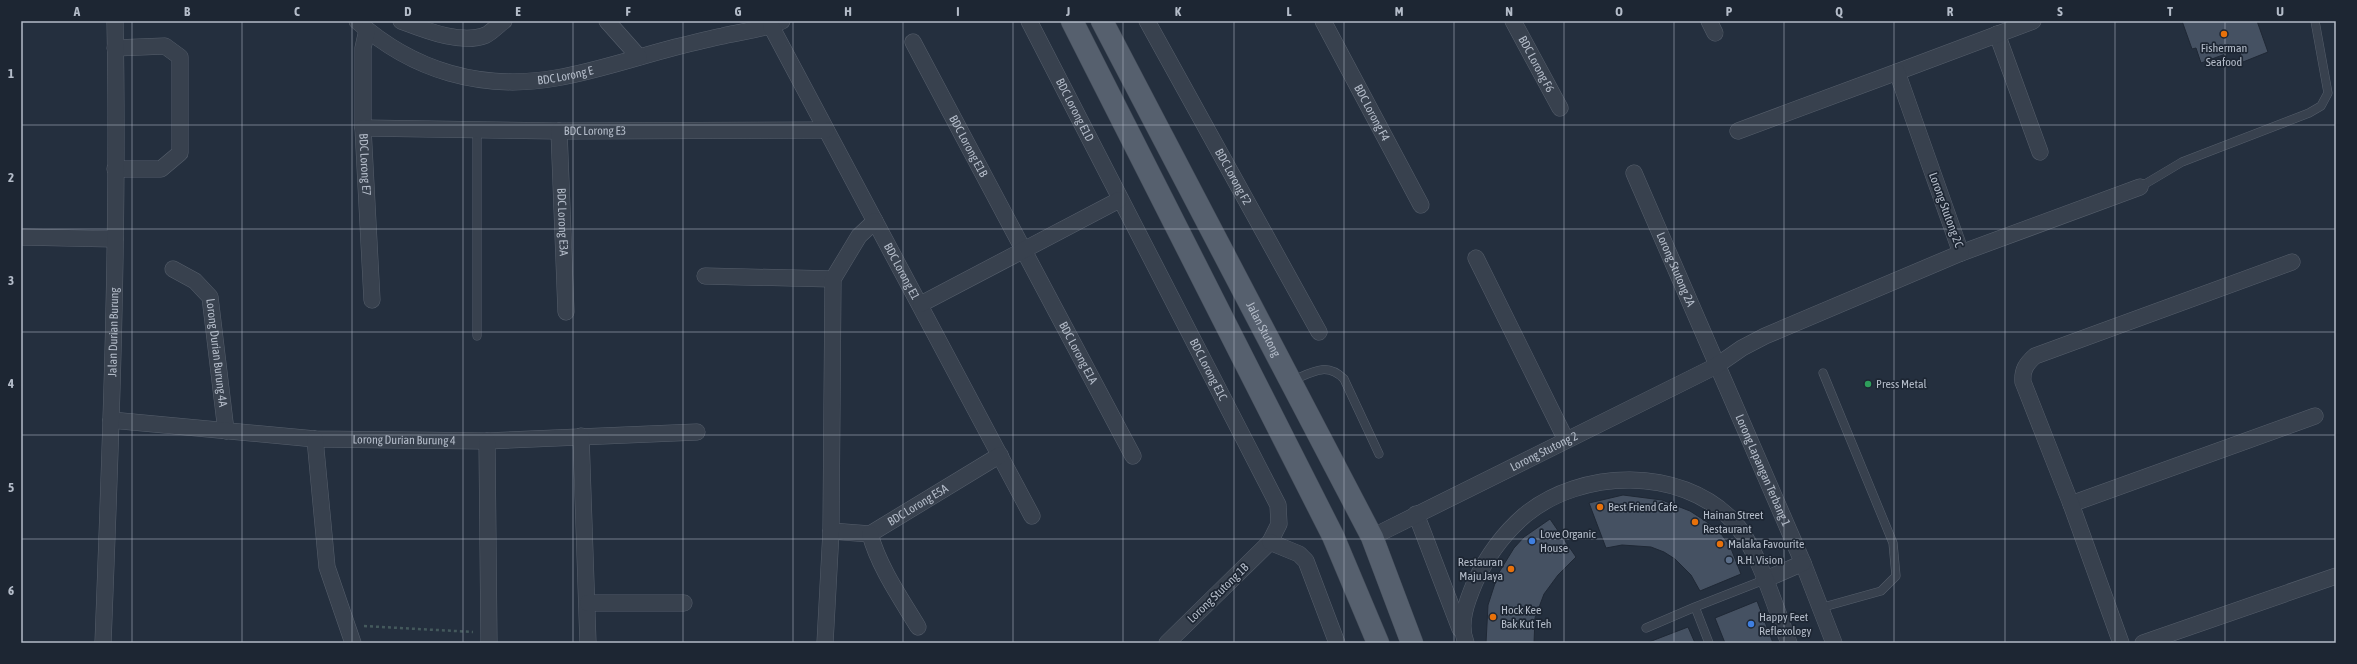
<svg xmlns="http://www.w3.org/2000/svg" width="2357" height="664" font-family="'Asap Condensed',sans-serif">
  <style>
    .building { fill: #455162; stroke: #1f2835 }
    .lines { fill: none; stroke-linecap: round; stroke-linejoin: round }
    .service-casing { stroke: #565f6c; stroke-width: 9 }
    .minor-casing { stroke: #565f6c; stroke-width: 17 }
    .primary-casing { stroke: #414a57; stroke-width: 23 }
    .path { stroke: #44595c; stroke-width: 2.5; stroke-dasharray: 3 3; stroke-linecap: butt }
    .service { stroke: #38414e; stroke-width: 8 }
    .minor { stroke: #38414e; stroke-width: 16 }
    .primary { stroke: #56606e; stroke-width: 22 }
    .grid { fill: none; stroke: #b4bcc9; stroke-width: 1; stroke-opacity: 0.55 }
    .food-dot { fill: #e8710a; stroke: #1d2633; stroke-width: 1.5 }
    .leisure-dot { fill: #2e9e5b; stroke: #1d2633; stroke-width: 1.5 }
    .shop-dot { fill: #3f7fe0; stroke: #1d2633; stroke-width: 1.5 }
    .service-dot { fill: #5c6f8a; stroke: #1d2633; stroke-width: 1.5 }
    .labels { text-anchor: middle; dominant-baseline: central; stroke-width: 3.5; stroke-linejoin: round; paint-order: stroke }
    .poi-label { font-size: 12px; fill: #b4bcc9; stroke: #1d2633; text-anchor: start }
    .street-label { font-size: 12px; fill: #b4bcc9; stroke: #1d2633 }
    .neatline { fill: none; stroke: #b4bcc9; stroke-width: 1.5 }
    .grid-label { font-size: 13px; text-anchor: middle; font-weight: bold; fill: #b4bcc9 }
  </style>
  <rect width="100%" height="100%" fill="#242f3e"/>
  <path class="building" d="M 2182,21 L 2257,21 L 2268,52 L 2243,62 L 2239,49 L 2201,63 L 2196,48 L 2192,49 Z
    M 1623,495 L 1662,500 L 1690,511 L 1707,522 L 1719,531 L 1730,546 L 1741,574 L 1700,591 L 1691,575 L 1675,559 L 1664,552 L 1651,547 L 1622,545 L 1606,548 L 1589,503 Z
    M 1550,519 L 1576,557 L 1558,575 L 1544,594 L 1535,618 L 1534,643 L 1486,643 L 1488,605 L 1498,574 L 1514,548 L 1524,537 Z
    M 1757,601 L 1773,643 L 1725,643 L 1715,618 Z
    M 1688,627 L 1695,643 L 1649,643 L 1649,642 Z"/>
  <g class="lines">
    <g class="service-casing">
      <path id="service" d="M 477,130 L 477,336
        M 2140,187 L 2182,162 L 2309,113 L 2321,106 L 2328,93 L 2315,21
        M 1291,381 C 1311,373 1326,361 1344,379 L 1379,454
        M 1820,608 L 1881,591 L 1896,576 L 1893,543 L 1823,373
        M 1646,628 L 1695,607
        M 1709,643 L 1695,607 L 1764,580"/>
    </g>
    <g class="minor-casing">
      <g id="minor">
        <path id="s1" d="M 357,21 C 413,71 482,91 556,78 C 597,71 637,57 676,47 C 692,43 708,39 723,36 C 743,31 764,30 782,21"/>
        <path d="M 401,21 C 425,30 461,45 486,35 C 492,32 498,25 504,21"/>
        <path d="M 607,21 L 639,57"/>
        <path id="s2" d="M 1029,21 L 1278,505 L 1279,524 L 1270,542 L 1167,643"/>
        <path id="s3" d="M 1147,21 L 1319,332"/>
        <path id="s4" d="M 1323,21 L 1421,205"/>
        <path id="s5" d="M 1513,21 L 1560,108"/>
        <path d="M 1709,21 L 1715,33"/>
        <path id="s6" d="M 771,26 L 1032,516"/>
        <path id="s7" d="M 367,30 L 363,48 L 363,128 L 372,300"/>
        <path d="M 1997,34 L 2040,152"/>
        <path id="s8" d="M 913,42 L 1133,456"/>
        <path d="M 1897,72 L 2033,21"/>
        <path id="s9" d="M 363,128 L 559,131 L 826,130"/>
        <path id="s10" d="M 559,131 L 566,312"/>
        <path d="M 115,169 L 161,169 L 180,153 L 180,57 L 165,46 L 115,48"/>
        <path id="s11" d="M 1634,173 L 1803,563 L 1834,643"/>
        <path d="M 21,237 L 115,239"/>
        <path d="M 1961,253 L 2140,187"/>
        <path d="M 1476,258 L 1566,440"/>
        <path id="s12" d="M 173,269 L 195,281 L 210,297 L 226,431"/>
        <path d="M 705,276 L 833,279"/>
        <path d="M 921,304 L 1119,200"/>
        <path id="s13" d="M 111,420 L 315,439 L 487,441 L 697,432"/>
        <path d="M 581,436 L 588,643"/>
        <path d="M 315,439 L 327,567 L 353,643"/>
        <path d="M 487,441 L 489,643"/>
        <path d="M 2071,504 L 2315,416"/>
        <path d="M 1416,514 L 1460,629"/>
        <path id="s14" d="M 831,531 L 870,534 L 1000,455"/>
        <path d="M 870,534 C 879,567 900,597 918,627"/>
        <path id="s15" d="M 1372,537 L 1716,366 L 1742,348 L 1765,336 L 1961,253 L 1897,72 L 1738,131"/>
        <path d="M 1270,542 L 1299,554 L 1306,561 L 1337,643"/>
        <path d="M 1764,580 L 1803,563"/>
        <path d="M 588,603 L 684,603"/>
        <path id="s16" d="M 103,643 C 111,436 119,228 115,21"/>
        <path d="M 825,643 L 831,531 L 833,279 L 859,236 L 875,221"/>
        <path d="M 1466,643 C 1458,623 1467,601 1475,582 C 1487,556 1503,534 1525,515 C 1581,469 1680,466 1732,520 C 1758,547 1775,607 1789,643"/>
        <path d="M 2121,643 L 2071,504 L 2023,382 C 2022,370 2026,364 2035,356 L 2292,262"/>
        <path d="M 2143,643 L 2336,576"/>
      </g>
    </g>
    <g class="primary-casing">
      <g id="primary">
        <path d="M 1072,21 L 1333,536 L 1378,643"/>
        <path id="s17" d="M 1102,21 L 1372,537 L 1412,643"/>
      </g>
    </g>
    <path class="path" d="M 364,626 L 473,632"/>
    <use href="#service" class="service"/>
    <use href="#minor" class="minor"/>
    <use href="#primary" class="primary"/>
  </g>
  <path class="grid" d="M 132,21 L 132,643M 242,21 L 242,643M 352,21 L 352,643M 463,21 L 463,643M 573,21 L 573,643M 683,21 L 683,643M 793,21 L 793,643M 903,21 L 903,643M 1013,21 L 1013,643M 1123,21 L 1123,643M 1234,21 L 1234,643M 1344,21 L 1344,643M 1454,21 L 1454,643M 1564,21 L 1564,643M 1674,21 L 1674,643M 1784,21 L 1784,643M 1894,21 L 1894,643M 2005,21 L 2005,643M 2115,21 L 2115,643M 2225,21 L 2225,643M 21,125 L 2336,125M 21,229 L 2336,229M 21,332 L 2336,332M 21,435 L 2336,435M 21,539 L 2336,539"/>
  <g class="food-dot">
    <circle cx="2224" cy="34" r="4"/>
    <circle cx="1600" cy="507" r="4"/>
    <circle cx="1695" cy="522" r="4"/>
    <circle cx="1720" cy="544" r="4"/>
    <circle cx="1511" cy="569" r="4"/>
    <circle cx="1493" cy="617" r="4"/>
  </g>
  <circle class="leisure-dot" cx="1868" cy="384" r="4"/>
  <g class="shop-dot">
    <circle cx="1532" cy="541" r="4"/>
    <circle cx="1751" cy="624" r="4"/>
  </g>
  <circle class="service-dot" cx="1729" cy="560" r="4"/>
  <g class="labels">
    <g class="poi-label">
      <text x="2224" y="48" text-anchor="middle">Fisherman<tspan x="2224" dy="14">Seafood</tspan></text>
      <text x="1876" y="384">Press Metal</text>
      <text x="1608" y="507">Best Friend Cafe</text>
      <text x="1703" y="515">Hainan Street<tspan x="1703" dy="14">Restaurant</tspan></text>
      <text x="1540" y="534">Love Organic<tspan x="1540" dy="14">House</tspan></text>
      <text x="1728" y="544">Malaka Favourite</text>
      <text x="1737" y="560">R.H. Vision</text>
      <text x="1503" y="562" text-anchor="end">Restauran<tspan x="1503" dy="14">Maju Jaya</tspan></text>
      <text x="1501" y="610">Hock Kee<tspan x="1501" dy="14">Bak Kut Teh</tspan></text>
      <text x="1759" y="617">Happy Feet<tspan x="1759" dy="14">Reflexology</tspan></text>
    </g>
    <g class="street-label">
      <text stroke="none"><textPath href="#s5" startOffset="49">BDC Lorong F6</textPath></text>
      <text stroke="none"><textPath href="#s1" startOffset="224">BDC Lorong E</textPath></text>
      <text stroke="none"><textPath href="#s2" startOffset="100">BDC Lorong E1D</textPath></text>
      <text stroke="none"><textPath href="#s4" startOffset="104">BDC Lorong F4</textPath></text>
      <text stroke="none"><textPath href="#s9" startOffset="232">BDC Lorong E3</textPath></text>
      <text stroke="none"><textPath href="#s8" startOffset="118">BDC Lorong E1B</textPath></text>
      <text stroke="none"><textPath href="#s7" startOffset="135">BDC Lorong E7</textPath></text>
      <text stroke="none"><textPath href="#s3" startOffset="178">BDC Lorong F2</textPath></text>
      <text transform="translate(1946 210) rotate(70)">Lorong Stutong 2C</text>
      <text stroke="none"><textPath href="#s10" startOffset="91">BDC Lorong E3A</textPath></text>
      <text stroke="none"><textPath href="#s11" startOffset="105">Lorong Stutong 2A</textPath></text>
      <text stroke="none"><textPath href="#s6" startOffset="278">BDC Lorong E1</textPath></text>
      <text stroke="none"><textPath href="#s17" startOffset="348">Jalan Stutong</textPath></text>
      <text stroke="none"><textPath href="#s16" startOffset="311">Jalan Durian Burung</textPath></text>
      <text stroke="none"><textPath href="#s12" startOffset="103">Lorong Durian Burung 4A</textPath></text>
      <text stroke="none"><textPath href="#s8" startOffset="352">BDC Lorong E1A</textPath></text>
      <text stroke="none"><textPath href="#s2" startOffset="392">BDC Lorong E1C</textPath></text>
      <text stroke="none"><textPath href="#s13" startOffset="294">Lorong Durian Burung 4</textPath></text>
      <text stroke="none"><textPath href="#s15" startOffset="192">Lorong Stutong 2</textPath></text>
      <text stroke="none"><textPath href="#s11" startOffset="324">Lorong Lapangan Terbang 1</textPath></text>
      <text stroke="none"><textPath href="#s14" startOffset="95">BDC Lorong E5A</textPath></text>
      <text transform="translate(1218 593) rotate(-44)">Lorong Stutong 1B</text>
    </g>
  </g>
  <rect width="2357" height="664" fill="none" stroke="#1d2633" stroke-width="44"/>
  <rect x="22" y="22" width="2313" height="620" class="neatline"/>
  <g class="grid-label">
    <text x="77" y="16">A</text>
    <text x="187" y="16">B</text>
    <text x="297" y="16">C</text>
    <text x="408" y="16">D</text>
    <text x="518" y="16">E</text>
    <text x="628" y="16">F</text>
    <text x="738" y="16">G</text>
    <text x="848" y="16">H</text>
    <text x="958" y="16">I</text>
    <text x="1068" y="16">J</text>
    <text x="1178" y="16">K</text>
    <text x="1289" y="16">L</text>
    <text x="1399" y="16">M</text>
    <text x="1509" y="16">N</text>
    <text x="1619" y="16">O</text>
    <text x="1729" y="16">P</text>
    <text x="1839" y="16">Q</text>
    <text x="1950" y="16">R</text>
    <text x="2060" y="16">S</text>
    <text x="2170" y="16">T</text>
    <text x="2280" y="16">U</text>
    <text x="11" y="78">1</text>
    <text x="11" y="182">2</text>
    <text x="11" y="285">3</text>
    <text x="11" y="388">4</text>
    <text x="11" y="492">5</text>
    <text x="11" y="595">6</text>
  </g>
</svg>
